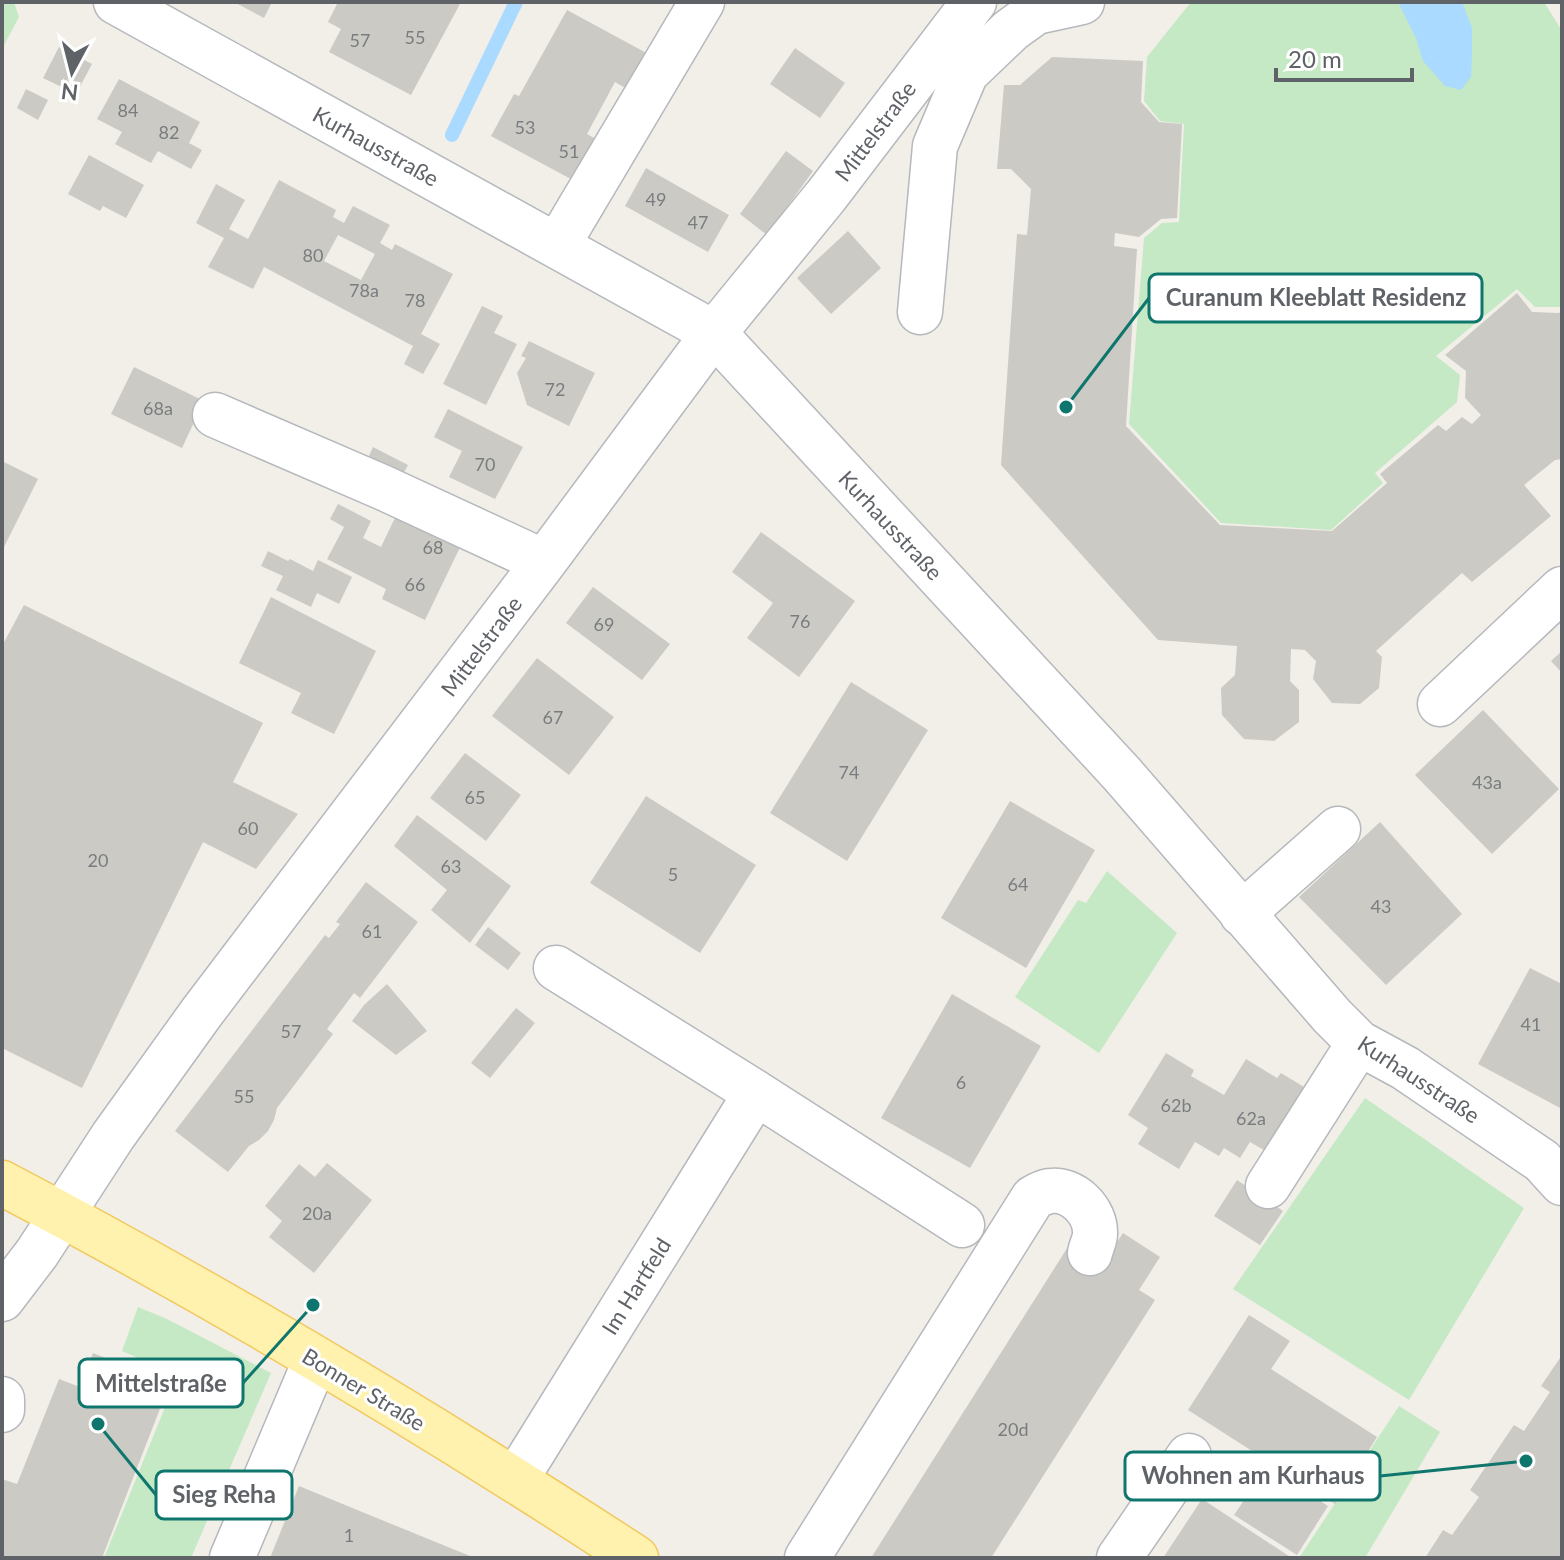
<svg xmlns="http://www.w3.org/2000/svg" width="1564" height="1560" font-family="Lato,sans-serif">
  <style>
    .green { fill: #c5e8c5 }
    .water { fill: #aadaff }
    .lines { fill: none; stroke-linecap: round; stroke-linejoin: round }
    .stream { stroke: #aadaff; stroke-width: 14 }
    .building { fill: #cccac5; fill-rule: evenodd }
    .minor-casing { stroke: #b5b8bc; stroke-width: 47 }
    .major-casing { stroke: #f2c960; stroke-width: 47 }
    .minor { stroke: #fff; stroke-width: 44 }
    .major { stroke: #fff2af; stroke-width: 44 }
    .labels { text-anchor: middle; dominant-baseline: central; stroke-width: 6; stroke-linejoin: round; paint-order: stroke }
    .number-label { font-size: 18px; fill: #7a7d7f }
    .street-label { font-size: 22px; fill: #5f6368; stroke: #fff }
    .leader { fill: none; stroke: #0f766e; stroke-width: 3 }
    .callout-dot { fill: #0f766e; stroke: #fff; stroke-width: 3 }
    .callout { fill: #fff; stroke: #0f766e; stroke-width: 3 }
    .callout-label { font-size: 24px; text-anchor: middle; font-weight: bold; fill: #5f6368 }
  </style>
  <rect width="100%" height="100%" fill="#f1efe8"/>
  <path class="green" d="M 2,2 L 14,2 L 19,17 L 2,49 Z
    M 1191,2 L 1544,2 L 1562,31 L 1562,305 L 1560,307 L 1535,307 L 1517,289 L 1436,356 L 1460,375 L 1457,402 L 1375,473 L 1383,483 L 1331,530 L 1221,523 L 1129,424 L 1144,238 L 1162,223 L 1179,222 L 1184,124 L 1160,121 L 1144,101 L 1147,57 Z
    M 1107,871 L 1177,933 L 1099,1053 L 1015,997 L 1078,900 L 1086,903 Z
    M 1365,1098 L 1524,1208 L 1409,1400 L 1233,1289 Z
    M 138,1307 L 167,1319 L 271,1373 L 191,1558 L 104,1558 L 178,1375 L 122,1351 Z
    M 1399,1406 L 1440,1432 L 1365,1558 L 1299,1558 Z"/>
  <path class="water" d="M 1398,2 L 1462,2 L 1472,28 L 1472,54 L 1471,77 L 1461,90 L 1445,86 L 1423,61 L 1416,38 Z"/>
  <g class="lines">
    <path class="stream" d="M 452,135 L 516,2"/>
  </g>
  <path class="building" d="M 234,2 L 272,2 L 264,18 Z
    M 338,2 L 461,2 L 411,95 L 329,52 L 341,29 L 328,22 Z
    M 567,10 L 652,56 L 632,92 L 615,82 L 587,134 L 603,143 L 580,184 L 491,136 L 514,94 L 519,96 Z
    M 59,47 L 92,64 L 76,94 L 43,78 Z
    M 795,48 L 845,83 L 820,118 L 770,84 Z
    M 1052,57 L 1143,61 L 1141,102 L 1159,122 L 1182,124 L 1177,218 L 1161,219 L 1139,237 L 1115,233 L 1114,246 L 1137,249 L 1126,426 L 1220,525 L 1332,531 L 1387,483 L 1380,474 L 1438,425 L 1446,431 L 1462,417 L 1472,424 L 1481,415 L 1465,398 L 1466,371 L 1445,355 L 1517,293 L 1532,312 L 1559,313 L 1562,310 L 1562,459 L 1555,460 L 1524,485 L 1551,516 L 1472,582 L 1462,573 L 1376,651 L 1382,657 L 1379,688 L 1360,704 L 1332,703 L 1313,679 L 1316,661 L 1305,650 L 1291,649 L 1290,681 L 1299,690 L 1299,722 L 1274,741 L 1244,739 L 1222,715 L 1221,688 L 1235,675 L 1237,646 L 1158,640 L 1001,465 L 1017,234 L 1027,235 L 1031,189 L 1011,169 L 997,169 L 1004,85 L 1020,85 Z
    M 119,79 L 200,122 L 189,143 L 202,150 L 191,169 L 158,151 L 151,163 L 115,144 L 122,132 L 97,119 Z
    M 26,89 L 48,100 L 38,120 L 17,108 Z
    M 786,151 L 813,171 L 767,235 L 740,214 Z
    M 89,155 L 144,185 L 126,218 L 103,206 L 100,211 L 68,194 Z
    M 646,168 L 729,215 L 708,252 L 625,206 Z
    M 279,180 L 336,210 L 333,217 L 344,223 L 353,206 L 390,225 L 380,243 L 392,250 L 395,244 L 453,274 L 421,334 L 440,344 L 423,374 L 404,364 L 413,346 L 264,267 L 253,289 L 208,267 L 224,238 L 196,223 L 216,184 L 245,200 L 229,229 L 248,239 ZM 338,235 L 375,254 L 361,280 L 324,261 Z
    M 848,231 L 881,268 L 831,314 L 797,278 Z
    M 482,306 L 503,316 L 494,333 L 517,344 L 486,405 L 443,384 Z
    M 529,341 L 595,373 L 569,426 L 527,405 L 517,373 L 526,358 L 521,356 Z
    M 134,367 L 204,401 L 182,448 L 111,414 Z
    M 448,409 L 523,447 L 495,499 L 449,477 L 462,451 L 434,437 Z
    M 373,447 L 408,465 L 399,482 L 365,465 Z
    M 2,461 L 38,479 L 2,551 Z
    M 403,501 L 465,537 L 425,620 L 382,599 L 386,589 L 327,559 L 344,527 L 330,519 L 338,504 L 371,521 L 363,538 L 381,547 Z
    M 761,532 L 855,601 L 799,677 L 747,638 L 773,603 L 732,572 Z
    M 268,551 L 288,561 L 290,559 L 313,571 L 318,560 L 352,577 L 339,604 L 317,593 L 311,607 L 276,590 L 283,576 L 261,566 Z
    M 593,587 L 670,644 L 642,680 L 566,623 Z
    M 271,597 L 376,651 L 334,734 L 291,713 L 301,693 L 239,663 Z
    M 24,605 L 263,723 L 233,782 L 298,814 L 256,869 L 203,842 L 82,1088 L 2,1048 L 2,646 Z
    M 1562,651 L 1562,673 L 1551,661 Z
    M 537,658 L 614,717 L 569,775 L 492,716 Z
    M 851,682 L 928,730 L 847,861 L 770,813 Z
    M 1483,710 L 1559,789 L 1492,854 L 1415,775 Z
    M 465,753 L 521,795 L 486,841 L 430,798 Z
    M 646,796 L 756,865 L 700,953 L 590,883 Z
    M 1010,801 L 1095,850 L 1026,968 L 941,918 Z
    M 417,815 L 511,886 L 470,943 L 431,910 L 447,890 L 394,846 Z
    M 1380,822 L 1462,914 L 1386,985 L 1299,897 Z
    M 366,882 L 418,922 L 360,998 L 354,993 L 327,1029 L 333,1034 L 277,1108 L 274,1120 L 268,1131 L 259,1140 L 249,1146 L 228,1172 L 175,1131 L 325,935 L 329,938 L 340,924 L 336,922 Z
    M 488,927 L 521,953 L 508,970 L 475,945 Z
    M 1530,968 L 1562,984 L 1562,1109 L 1478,1064 Z
    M 387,984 L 427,1031 L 396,1055 L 352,1021 L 364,1005 Z
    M 952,994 L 1041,1046 L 970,1168 L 881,1118 Z
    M 516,1008 L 535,1023 L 490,1078 L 471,1063 Z
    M 1166,1053 L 1194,1070 L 1191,1076 L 1224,1095 L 1246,1059 L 1277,1078 L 1281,1073 L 1309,1090 L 1271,1154 L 1250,1142 L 1240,1158 L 1224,1148 L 1219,1156 L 1195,1142 L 1179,1169 L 1138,1144 L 1148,1128 L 1128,1115 Z
    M 327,1163 L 372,1200 L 314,1273 L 269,1237 L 282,1221 L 265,1206 L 299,1164 L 315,1177 Z
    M 1237,1180 L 1283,1211 L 1260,1245 L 1214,1216 Z
    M 1123,1233 L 1160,1257 L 1139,1290 L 1155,1300 L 991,1558 L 871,1558 L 1071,1242 L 1104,1262 Z
    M 1249,1315 L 1290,1341 L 1271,1369 L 1377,1437 L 1335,1504 L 1188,1410 Z
    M 93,1353 L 170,1383 L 102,1558 L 2,1558 L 2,1479 L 17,1484 L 59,1379 L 80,1387 Z
    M 1562,1355 L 1562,1558 L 1425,1558 L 1443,1530 L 1452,1535 L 1479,1497 L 1470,1490 L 1514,1425 L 1524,1431 L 1550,1392 L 1541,1386 Z
    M 1251,1457 L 1328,1506 L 1297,1555 L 1234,1515 L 1249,1493 Z
    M 299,1486 L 367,1514 L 475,1558 L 270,1558 Z
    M 1202,1499 L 1292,1558 L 1163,1558 Z"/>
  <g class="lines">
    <g class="minor-casing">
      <path id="minor" d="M 116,2 L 714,333 L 1122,774 L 1332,1016 L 1359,1043 L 1405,1068 L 1542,1161 L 1562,1183
        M 557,246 L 702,2
        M 920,312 L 935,146 L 966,73 L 1011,30 L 1036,12 L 1082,2
        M 215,415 L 384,488 L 544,562
        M 1440,704 L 1562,589
        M 1242,914 L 1338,829
        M 756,1093 L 962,1225
        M 1268,1186 L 1359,1043
        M 2,1299 L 37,1253 L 113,1136 L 202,1012 L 544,562 L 714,333 L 826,196 L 974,2
        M 2,1399 L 2,1410
        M 516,1479 L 756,1093 L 556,968
        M 232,1558 L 316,1359
        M 807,1558 L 1033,1198 C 1038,1195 1044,1192 1050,1191 C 1073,1188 1096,1211 1095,1234 C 1095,1240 1091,1247 1090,1253
        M 1119,1558 L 1189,1456"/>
    </g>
    <g class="major-casing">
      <path id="major" d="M 2,1183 C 219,1297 431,1424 636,1558"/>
    </g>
    <use href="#minor" class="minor"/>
    <use href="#major" class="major"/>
  </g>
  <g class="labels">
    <g class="number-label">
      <text x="415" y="37">55</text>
      <text x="360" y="40">57</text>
      <text x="128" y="110">84</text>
      <text x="525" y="127">53</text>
      <text x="169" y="132">82</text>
      <text x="569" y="151">51</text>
      <text x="656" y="199">49</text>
      <text x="698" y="222">47</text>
      <text x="313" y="255">80</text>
      <text x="364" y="290">78a</text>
      <text x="415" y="300">78</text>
      <text x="555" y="389">72</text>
      <text x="158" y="408">68a</text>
      <text x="485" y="464">70</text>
      <text x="433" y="547">68</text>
      <text x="415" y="584">66</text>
      <text x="800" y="621">76</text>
      <text x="604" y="624">69</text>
      <text x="553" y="717">67</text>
      <text x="849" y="772">74</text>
      <text x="1487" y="782">43a</text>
      <text x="475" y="797">65</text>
      <text x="248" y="828">60</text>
      <text x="98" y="860">20</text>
      <text x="451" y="866">63</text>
      <text x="673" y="874">5</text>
      <text x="1018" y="884">64</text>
      <text x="1381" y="906">43</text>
      <text x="372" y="931">61</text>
      <text x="1531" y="1024">41</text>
      <text x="291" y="1031">57</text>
      <text x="961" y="1082">6</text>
      <text x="244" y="1096">55</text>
      <text x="1176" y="1105">62b</text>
      <text x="1251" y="1118">62a</text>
      <text x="317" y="1213">20a</text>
      <text x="1013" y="1429">20d</text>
      <text x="349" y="1535">1</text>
    </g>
    <g class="street-label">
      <text transform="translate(875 131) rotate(-53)">Mittelstraße</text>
      <text transform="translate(376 146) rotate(29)">Kurhausstraße</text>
      <text transform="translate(891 525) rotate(47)">Kurhausstraße</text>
      <text transform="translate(481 646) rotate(-53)">Mittelstraße</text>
      <text transform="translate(1419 1079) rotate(33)">Kurhausstraße</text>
      <text transform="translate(636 1286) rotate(-58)">Im Hartfeld</text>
      <text transform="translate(364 1389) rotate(31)">Bonner Straße</text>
    </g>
  </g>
  <path class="leader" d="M1066 407L1149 298M313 1305L243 1383M1526 1461L1380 1476M98 1424L156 1495"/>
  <g class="callout-dot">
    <circle cx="1066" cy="407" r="8"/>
    <circle cx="313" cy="1305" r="8"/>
    <circle cx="1526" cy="1461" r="8"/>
    <circle cx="98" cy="1424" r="8"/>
  </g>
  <g class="callout">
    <rect x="1149" y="274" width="333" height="48" rx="8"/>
    <rect x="79" y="1359" width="164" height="48" rx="8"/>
    <rect x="1125" y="1452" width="255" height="48" rx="8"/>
    <rect x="156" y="1471" width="136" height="48" rx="8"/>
  </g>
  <g class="callout-label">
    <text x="1316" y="306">Curanum Kleeblatt Residenz</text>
    <text x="161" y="1392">Mittelstraße</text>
    <text x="1253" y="1484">Wohnen am Kurhaus</text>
    <text x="224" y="1503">Sieg Reha</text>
  </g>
  <rect width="1564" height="1560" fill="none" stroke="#5f6368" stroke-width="8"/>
  <g transform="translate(72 72) rotate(187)" stroke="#ffffff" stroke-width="6" paint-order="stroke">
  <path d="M0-6L14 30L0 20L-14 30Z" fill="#5f6368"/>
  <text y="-12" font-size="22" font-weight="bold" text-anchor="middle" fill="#5f6368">N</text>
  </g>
  <path d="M1276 68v12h136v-12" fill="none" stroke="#5f6368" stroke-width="4"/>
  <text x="1288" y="68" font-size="24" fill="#5f6368" stroke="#ffffff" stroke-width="6" paint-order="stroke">20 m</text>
</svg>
